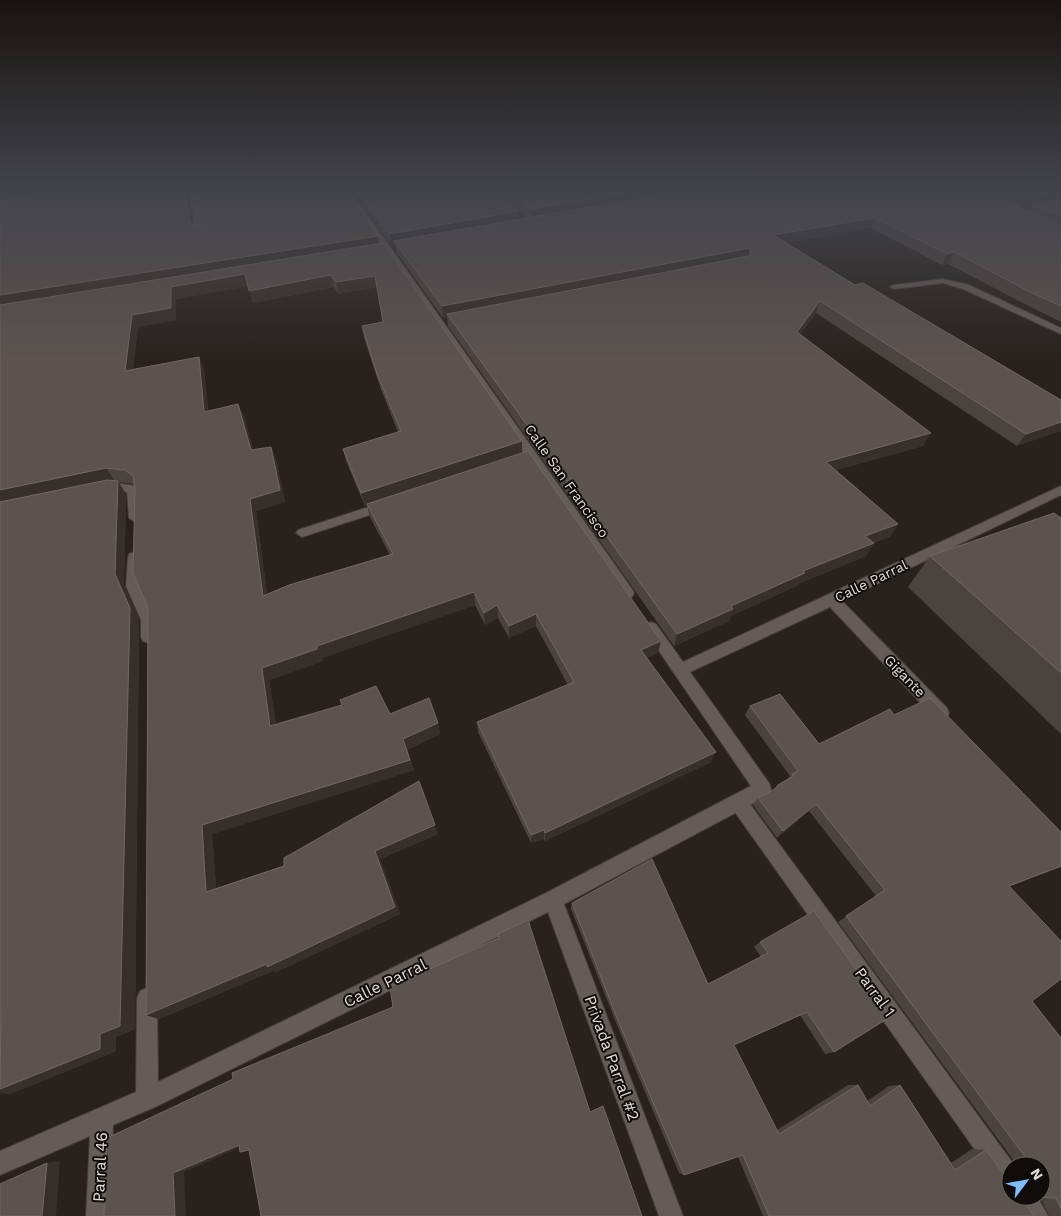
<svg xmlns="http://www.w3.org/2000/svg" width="1061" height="1216" font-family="'Work Sans',sans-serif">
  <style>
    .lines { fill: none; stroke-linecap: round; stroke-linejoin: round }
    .service-casing { stroke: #443d39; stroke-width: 2 }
    .pedestrian-casing { stroke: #443d39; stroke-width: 2 }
    .minor-casing { stroke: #443d39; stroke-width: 2 }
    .service { fill: #665c57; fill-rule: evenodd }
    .pedestrian { fill: #665c57; fill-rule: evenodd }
    .minor { fill: #665c57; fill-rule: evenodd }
    .wall { fill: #4b433e; fill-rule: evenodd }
    .shaded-wall { fill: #372f29 }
    .building { fill: #5c534e; stroke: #716864 }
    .labels { text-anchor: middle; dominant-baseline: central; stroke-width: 4; stroke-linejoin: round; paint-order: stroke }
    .street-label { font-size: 14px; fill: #e2dcd9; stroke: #0f0c0a }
    .near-street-label { font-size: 16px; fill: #e2dcd9; stroke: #0f0c0a }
  </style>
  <rect width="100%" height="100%" fill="#29221c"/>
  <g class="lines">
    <g class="service-casing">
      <path id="service" d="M 189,190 L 195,190 L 203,236 L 196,234 Z
        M 943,279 L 969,285 L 1061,328 L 1061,334 L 963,289 L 943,283 L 894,289 L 890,287 L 894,285 Z"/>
    </g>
    <g class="pedestrian-casing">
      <path id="pedestrian" d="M 738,794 L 744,796 L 1015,1166 L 1011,1166 L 1011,1193 L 1003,1189 L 732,808 L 729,802 L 732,796 Z
        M 1011,1193 L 1011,1196 L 1037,1196 L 1048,1216 L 1021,1216 L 1010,1196 Z"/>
    </g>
    <g class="minor-casing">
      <path id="minor" d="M 344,190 L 350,190 L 632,589 L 634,593 L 632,597 L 627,598 L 622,597 Z
        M 115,483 L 137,486 L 141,518 L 139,521 L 135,522 L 129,518 L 127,492 L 115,491 L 106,493 L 100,489 L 102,486 Z
        M 1061,486 L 1061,495 L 842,601 L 947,708 L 949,713 L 947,718 L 941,720 L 935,718 L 830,607 L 690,672 L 769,783 L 771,789 L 769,795 L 564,904 L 683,1216 L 659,1216 L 548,912 L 155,1107 L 113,1125 L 110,1216 L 86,1216 L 90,1136 L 0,1175 L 0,1151 L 136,1092 L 137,998 L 140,991 L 147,988 L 154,991 L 157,998 L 158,1082 L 546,893 L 751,786 L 646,632 L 644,628 L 646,624 L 651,622 L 656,624 L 683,662 Z
        M 387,501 L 393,505 L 391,508 L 302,537 L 296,533 L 298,530 Z
        M 134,552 L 139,554 L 140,557 C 140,566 138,576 140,585 C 142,604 163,621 153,641 L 148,643 L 143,641 L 141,637 L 141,620 L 126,586 L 128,557 L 129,554 Z"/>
    </g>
    <use href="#service" class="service"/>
    <use href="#pedestrian" class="pedestrian"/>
    <use href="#minor" class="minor"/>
  </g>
  <path class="wall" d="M 0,190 L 188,190 L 193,224 L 201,226 L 378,236 L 379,244 L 522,453 L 661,641 L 658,653 L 647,658 L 711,762 L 545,841 L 544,839 L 531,843 L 478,732 L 477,722 L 568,685 L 536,626 L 509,638 L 498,618 L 485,625 L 475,605 L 322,658 L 323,661 L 269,680 L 276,725 L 390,714 L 438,723 L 440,734 L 407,750 L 414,770 L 212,834 L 216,889 L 438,834 L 380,859 L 400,914 L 276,972 L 273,971 L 159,1019 L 146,1015 L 148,608 L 134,484 L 118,482 L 126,494 L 124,586 L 139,620 L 135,1029 L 116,1037 L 116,1051 L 10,1094 L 0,1093 ZM 248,286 L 253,303 L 334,287 L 338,294 L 377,287 L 383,322 L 362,326 L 364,338 L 380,387 L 398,432 L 343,449 L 346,461 L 365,506 L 367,505 L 370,517 L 390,555 L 267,594 L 256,511 L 285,502 L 276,459 L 253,450 L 244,416 L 208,411 L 204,369 L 199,357 L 133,369 L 138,327 L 176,320 L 176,299 Z
    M 352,190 L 494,190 L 519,211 L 519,219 L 528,218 L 495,190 L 1061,190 L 1061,322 L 1023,303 L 948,264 L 942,265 L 871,228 L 787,243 L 855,285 L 1061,400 L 1017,446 L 816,313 L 800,335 L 923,446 L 836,470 L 898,524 L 890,537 L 873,543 L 866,556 L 800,583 L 798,585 L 731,616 L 729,621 L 674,646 L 448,326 L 447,317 L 443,318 L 396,252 L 395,244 L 391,245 ZM 637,192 L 646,197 L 636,199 ZM 1031,207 L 1029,211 L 1024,209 Z
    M 1061,518 L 1061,734 L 908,587 L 930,556 Z
    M 750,706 L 819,744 L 894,715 L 1061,832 L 1061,867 L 1010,886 L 1032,1001 L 1061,1038 L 1061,1216 L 1049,1216 L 1040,1197 L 1024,1196 L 1041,1196 L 1041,1166 L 1016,1166 L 1017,1165 L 838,922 L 876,896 L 809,811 L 777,838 L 753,805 L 758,798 L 773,790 L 778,785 L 788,779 L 790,776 L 745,715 Z
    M 572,903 L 708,984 L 761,957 L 754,947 L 760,942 L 834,1052 L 825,1054 L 800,1015 L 734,1045 L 777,1130 L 848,1085 L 858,1085 L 867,1101 L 889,1086 L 900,1085 L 951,1163 L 972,1149 L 986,1150 L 1011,1196 L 1024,1200 L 1033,1216 L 763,1216 L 738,1157 L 684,1175 L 679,1173 L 617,1025 L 571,909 Z"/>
  <path class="shaded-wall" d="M 21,190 L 93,190 L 0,204 L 0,193 Z
    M 185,190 L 188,190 L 194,234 L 190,223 Z
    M 650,190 L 704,190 L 648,199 Z
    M 637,191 L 636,201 L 531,220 L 531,209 Z
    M 1061,191 L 1061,199 L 1032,205 L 1031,207 L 1016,211 L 1021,200 Z
    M 519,211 L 519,222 L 394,241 L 395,244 L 391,245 L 389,234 Z
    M 875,218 L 871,228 L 770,246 L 773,235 Z
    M 378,236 L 380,247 L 0,309 L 0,295 Z
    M 750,248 L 747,260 L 447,314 L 447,317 L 443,318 L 442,306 Z
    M 954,252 L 948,264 L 942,265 L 947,254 Z
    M 245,274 L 249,286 L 176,299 L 176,320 L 138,327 L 131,383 L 125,371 L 132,315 L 171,287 Z
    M 331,275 L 334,287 L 253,303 L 249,291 Z
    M 375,276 L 377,287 L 338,294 L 336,282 Z
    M 820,301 L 816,313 L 793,345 L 797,332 Z
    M 199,357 L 204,369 L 210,425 L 204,412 Z
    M 238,404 L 244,416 L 257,463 L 251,450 Z
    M 1061,422 L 1061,431 L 1017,446 L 1026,434 Z
    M 931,433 L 923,446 L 820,474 L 826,462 Z
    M 522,441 L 522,454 L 365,506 L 361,493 Z
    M 271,447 L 276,459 L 285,502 L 256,511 L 269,608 L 263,596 L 250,499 Z
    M 106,468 L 115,481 L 0,505 L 0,490 Z
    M 118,481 L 126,494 L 124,586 L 139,620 L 135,1029 L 116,1037 L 116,1051 L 10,1094 L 0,1093 L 0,1089 L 115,574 Z
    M 898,524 L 890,537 L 858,548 L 865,536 Z
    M 874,543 L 866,556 L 800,583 L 798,585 L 731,616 L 729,621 L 674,646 L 677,634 L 731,606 L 803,571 Z
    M 474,592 L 475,605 L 322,658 L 323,661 L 269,680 L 278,737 L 270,726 L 262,668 L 317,646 Z
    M 497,605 L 498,618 L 485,625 L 484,613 Z
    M 536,614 L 536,626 L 509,638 L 509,626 Z
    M 661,641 L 658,653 L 638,662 L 641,650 Z
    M 438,723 L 440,734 L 407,750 L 403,739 Z
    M 716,752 L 711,762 L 545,841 L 545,833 Z
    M 410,760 L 414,770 L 212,834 L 217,899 L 206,892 L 202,825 Z
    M 816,804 L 809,811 L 777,838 L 783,831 Z
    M 435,825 L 438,834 L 380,859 L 400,914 L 276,972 L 273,971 L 159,1019 L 146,1015 L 375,851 Z
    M 544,830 L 544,839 L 531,843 L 531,835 Z
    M 1061,866 L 1061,867 L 997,891 L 1009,886 Z
    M 248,1144 L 184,1172 L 186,1216 L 175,1216 L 173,1173 L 239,1145 Z
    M 60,1161 L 56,1216 L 42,1216 L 47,1163 Z"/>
  <path class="building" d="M 0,190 L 21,190 L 0,193 Z
    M 64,190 L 185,190 L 190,223 L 201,226 L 195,190 L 346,190 L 378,236 L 0,295 L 0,200 Z
    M 357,190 L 494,190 L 519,211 L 389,234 Z
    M 507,190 L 636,190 L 637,191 L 531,209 Z
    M 690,190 L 977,190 L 1061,224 L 1061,306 L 1030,292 L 954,252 L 947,254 L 875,218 L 773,235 L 855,285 L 863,283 L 1061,400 L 1061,422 L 1026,434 L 820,301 L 797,332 L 931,433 L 826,462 L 898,524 L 865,536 L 874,543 L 803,571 L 805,573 L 731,606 L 733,609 L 677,634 L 447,314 L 749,256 L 751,254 L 750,248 L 442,306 L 394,241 Z
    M 994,190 L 1061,190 L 1061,191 L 1021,200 Z
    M 1061,199 L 1061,216 L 1032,205 Z
    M 383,243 L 522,441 L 361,493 L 343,449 L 401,431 L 377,374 L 362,326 L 383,322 L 375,276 L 336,282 L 331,275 L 249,291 L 245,274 L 171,287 L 171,308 L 132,315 L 125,371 L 199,357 L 204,412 L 238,404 L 251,450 L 271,447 L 280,490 L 250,499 L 263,596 L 289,585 L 393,554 L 367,504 L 528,451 L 661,641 L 641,650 L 716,752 L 545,833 L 544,830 L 531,835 L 477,722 L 574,682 L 536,614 L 509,626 L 497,605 L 484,613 L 474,592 L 317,646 L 317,649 L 262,668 L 270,726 L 342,705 L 340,700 L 376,686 L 390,714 L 429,698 L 438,723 L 403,739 L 410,760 L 202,825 L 206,892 L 284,866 L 284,858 L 419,781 L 435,825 L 375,851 L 395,907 L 267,967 L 267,964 L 146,1015 L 148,608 L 133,573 L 135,490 L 133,476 L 125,470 L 106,468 L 0,490 L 0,305 Z
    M 107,480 L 118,481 L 115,574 L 130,608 L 120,1026 L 100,1034 L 100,1049 L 0,1089 L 1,1011 L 0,1011 L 0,502 Z
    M 1054,513 L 1061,518 L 1061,673 L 930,556 Z
    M 780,694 L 819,744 L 890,709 L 894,715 L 930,698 L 1061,832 L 1061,866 L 1009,886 L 1061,941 L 1061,979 L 1032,1001 L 1061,1038 L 1061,1209 L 1056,1198 L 1029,1197 L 1029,1196 L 1041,1196 L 1041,1166 L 1032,1166 L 846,916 L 885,890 L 816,804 L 783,831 L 758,798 L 775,789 L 778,785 L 793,776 L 792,774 L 798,771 L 750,706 Z
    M 652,859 L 708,984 L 768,953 L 760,942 L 814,911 L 890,1017 L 834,1052 L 807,1012 L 734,1045 L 779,1134 L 858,1085 L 870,1106 L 900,1085 L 955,1170 L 986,1150 L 1011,1184 L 1011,1196 L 1025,1197 L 1024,1200 L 1033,1216 L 769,1216 L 743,1155 L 684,1175 L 619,1023 L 572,903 Z
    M 528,920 L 590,1112 L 603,1106 L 642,1216 L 261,1216 L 249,1150 L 240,1152 L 239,1145 L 173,1173 L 175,1216 L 104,1216 L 107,1138 L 233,1079 L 232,1073 L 393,1007 L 390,987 L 499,938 L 498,934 Z
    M 47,1163 L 42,1216 L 0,1216 L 0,1184 Z"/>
  <linearGradient id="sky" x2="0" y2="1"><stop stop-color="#17130f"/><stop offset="0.53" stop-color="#43444b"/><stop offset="1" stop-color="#43444b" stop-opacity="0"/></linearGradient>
  <rect width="1061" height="360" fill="url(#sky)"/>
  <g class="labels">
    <g class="street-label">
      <text transform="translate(567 481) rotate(55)">Calle San Francisco</text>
      <text transform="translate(871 581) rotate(-26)">Calle Parral</text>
      <text transform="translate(905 676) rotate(46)">Gigante</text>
    </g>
    <g class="near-street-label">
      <text transform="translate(385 983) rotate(-26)">Calle Parral</text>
      <text transform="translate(875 992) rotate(54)">Parral 1</text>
      <text transform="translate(612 1058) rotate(70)">Privada Parral #2</text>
      <text transform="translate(100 1167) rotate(-87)">Parral 46</text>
    </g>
  </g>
  <g transform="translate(1026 1181) rotate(58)"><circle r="24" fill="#0f0c0a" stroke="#635f5d"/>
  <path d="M0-4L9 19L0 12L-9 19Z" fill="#7fbdfa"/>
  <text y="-8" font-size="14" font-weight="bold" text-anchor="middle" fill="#e2dcd9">N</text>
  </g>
</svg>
